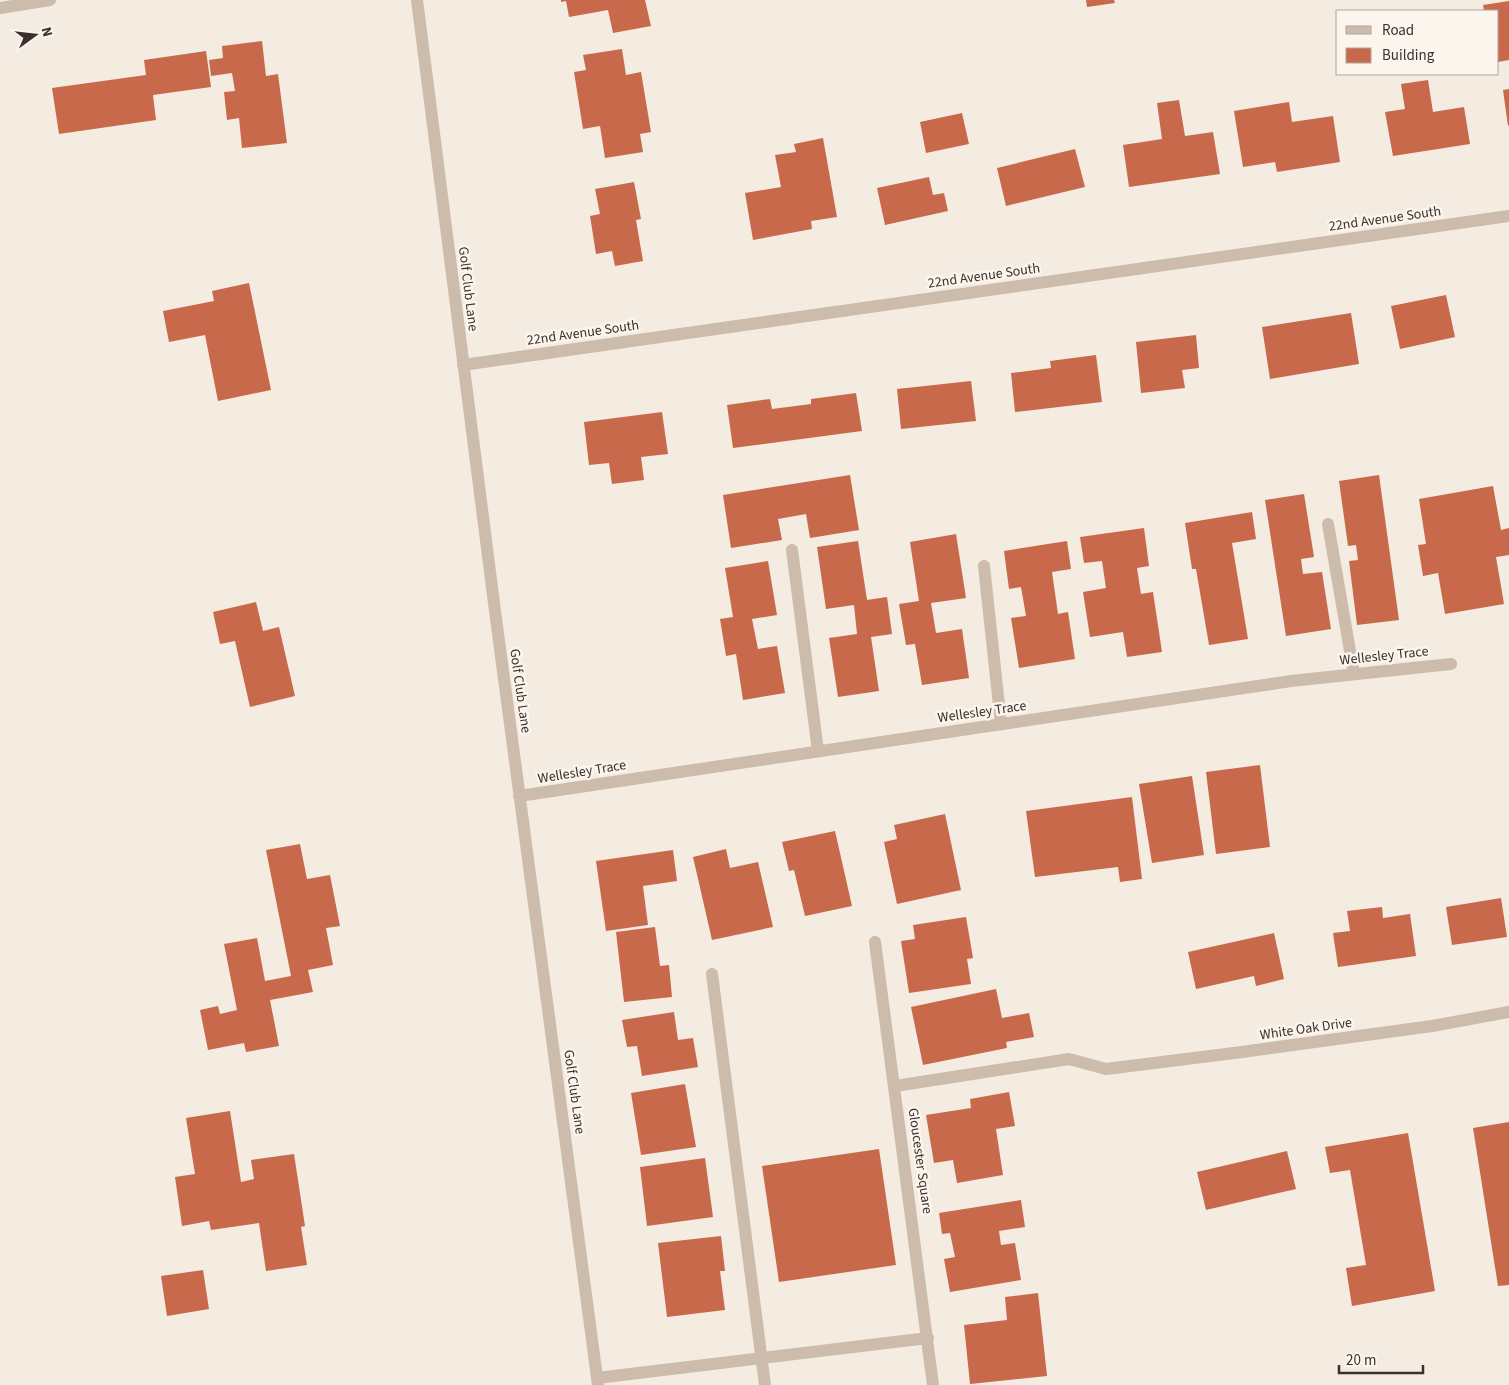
<svg xmlns="http://www.w3.org/2000/svg" width="1509" height="1385" font-family="'Source Sans 3',sans-serif">
  <style>
    .building { fill: #c8694b }
    .lines { fill: none; stroke-linecap: round; stroke-linejoin: round }
    .minor { stroke: #cdbbac; stroke-width: 12 }
    .labels { text-anchor: middle; dominant-baseline: central; stroke-width: 5; stroke-linejoin: round; paint-order: stroke }
    .street-label { font-size: 14px; fill: #3b302b; stroke: #fbf5ee }
  </style>
  <rect width="100%" height="100%" fill="#f4ebe1"/>
  <path class="building" d="M 561,0 L 645,0 L 651,26 L 613,33 L 608,10 L 569,17 L 566,1 L 561,2 Z
    M 1086,0 L 1114,0 L 1115,3 L 1087,7 Z
    M 1509,1 L 1509,60 L 1498,62 L 1498,11 L 1484,11 L 1483,5 Z
    M 262,41 L 266,76 L 278,74 L 287,143 L 242,148 L 239,118 L 227,120 L 224,92 L 235,91 L 232,73 L 211,76 L 209,60 L 223,58 L 222,46 Z
    M 622,49 L 626,75 L 641,72 L 651,132 L 640,134 L 643,152 L 605,158 L 600,126 L 583,129 L 574,72 L 586,70 L 583,55 Z
    M 206,51 L 211,87 L 153,95 L 156,120 L 59,134 L 52,88 L 146,75 L 144,60 Z
    M 1428,80 L 1433,112 L 1464,107 L 1470,144 L 1393,156 L 1385,112 L 1405,109 L 1401,84 Z
    M 1509,89 L 1509,125 L 1508,126 L 1503,90 Z
    M 1179,100 L 1185,136 L 1213,132 L 1220,174 L 1129,187 L 1123,145 L 1162,139 L 1157,103 Z
    M 1289,102 L 1292,122 L 1333,116 L 1340,162 L 1277,172 L 1275,162 L 1243,167 L 1234,111 Z
    M 962,113 L 969,144 L 926,153 L 920,122 Z
    M 823,138 L 837,217 L 811,221 L 812,229 L 753,240 L 745,193 L 781,187 L 775,155 L 796,152 L 794,144 Z
    M 1075,149 L 1085,187 L 1006,206 L 997,168 Z
    M 929,177 L 933,195 L 944,193 L 948,211 L 885,225 L 877,188 Z
    M 634,182 L 641,219 L 636,220 L 643,261 L 615,266 L 612,251 L 596,254 L 590,216 L 600,214 L 595,189 Z
    M 249,283 L 271,390 L 218,401 L 205,335 L 169,342 L 163,311 L 214,301 L 212,291 Z
    M 1446,295 L 1455,337 L 1400,349 L 1391,306 Z
    M 1351,313 L 1359,364 L 1270,379 L 1262,327 Z
    M 1196,335 L 1199,368 L 1182,370 L 1185,388 L 1141,393 L 1136,342 Z
    M 1096,355 L 1102,402 L 1015,412 L 1011,373 L 1051,368 L 1050,361 Z
    M 971,381 L 976,421 L 901,429 L 897,389 Z
    M 856,393 L 862,431 L 733,448 L 727,405 L 770,399 L 772,409 L 811,404 L 811,399 Z
    M 662,412 L 668,454 L 641,457 L 644,480 L 612,484 L 609,463 L 589,465 L 584,422 Z
    M 850,475 L 859,530 L 810,538 L 806,514 L 778,519 L 782,540 L 731,548 L 723,495 Z
    M 1379,475 L 1399,620 L 1357,625 L 1349,561 L 1358,560 L 1356,545 L 1348,546 L 1339,481 Z
    M 1493,486 L 1501,530 L 1509,528 L 1509,555 L 1496,557 L 1504,604 L 1445,614 L 1438,573 L 1423,576 L 1418,545 L 1426,544 L 1419,499 Z
    M 1304,494 L 1314,557 L 1301,559 L 1303,574 L 1322,572 L 1331,629 L 1286,636 L 1265,500 Z
    M 1252,512 L 1256,539 L 1232,543 L 1248,639 L 1209,645 L 1196,569 L 1192,569 L 1185,523 Z
    M 1144,528 L 1149,566 L 1137,568 L 1141,594 L 1153,592 L 1162,652 L 1127,657 L 1123,632 L 1090,637 L 1083,592 L 1106,588 L 1102,561 L 1084,563 L 1080,537 Z
    M 956,534 L 966,598 L 931,603 L 936,633 L 962,629 L 969,678 L 922,685 L 915,644 L 906,645 L 899,604 L 919,601 L 910,542 Z
    M 858,541 L 867,600 L 887,597 L 892,634 L 871,637 L 879,691 L 838,697 L 829,638 L 857,634 L 854,605 L 826,609 L 817,547 Z
    M 1067,541 L 1071,569 L 1052,572 L 1058,614 L 1068,612 L 1075,659 L 1019,668 L 1011,618 L 1026,616 L 1021,587 L 1009,589 L 1004,551 Z
    M 768,561 L 777,615 L 752,619 L 758,649 L 777,646 L 785,693 L 743,700 L 736,654 L 726,656 L 720,619 L 733,617 L 725,568 Z
    M 256,602 L 263,631 L 279,627 L 295,696 L 250,707 L 235,641 L 220,644 L 213,612 Z
    M 1260,765 L 1270,847 L 1216,854 L 1206,772 Z
    M 1192,776 L 1204,855 L 1152,863 L 1139,784 Z
    M 1132,797 L 1142,879 L 1120,882 L 1118,867 L 1035,877 L 1026,811 Z
    M 945,814 L 961,890 L 897,904 L 884,842 L 897,839 L 894,825 Z
    M 835,831 L 852,906 L 805,916 L 794,870 L 789,871 L 782,842 Z
    M 300,844 L 307,879 L 330,875 L 340,926 L 326,928 L 333,965 L 308,970 L 313,992 L 270,1000 L 279,1046 L 246,1052 L 244,1043 L 208,1050 L 200,1010 L 218,1006 L 220,1014 L 237,1010 L 224,944 L 257,938 L 265,981 L 291,976 L 266,850 Z
    M 726,849 L 730,868 L 758,862 L 773,927 L 712,940 L 693,857 Z
    M 673,850 L 677,881 L 643,886 L 648,925 L 606,931 L 596,861 Z
    M 1501,898 L 1507,937 L 1452,945 L 1446,907 Z
    M 1382,907 L 1383,918 L 1410,914 L 1416,956 L 1338,967 L 1333,933 L 1350,931 L 1347,911 Z
    M 966,917 L 973,958 L 967,959 L 971,984 L 909,993 L 901,941 L 915,939 L 913,925 Z
    M 655,927 L 660,966 L 669,965 L 672,997 L 624,1002 L 616,932 Z
    M 1274,933 L 1284,979 L 1256,986 L 1254,976 L 1196,989 L 1188,952 Z
    M 996,989 L 1002,1018 L 1029,1013 L 1034,1037 L 1006,1042 L 1007,1048 L 923,1065 L 911,1007 Z
    M 674,1012 L 678,1040 L 693,1038 L 698,1067 L 642,1076 L 637,1046 L 627,1047 L 622,1020 Z
    M 685,1084 L 696,1147 L 641,1155 L 631,1093 Z
    M 1009,1092 L 1015,1126 L 996,1129 L 1003,1175 L 957,1183 L 953,1160 L 934,1163 L 926,1115 L 971,1108 L 970,1099 Z
    M 230,1111 L 241,1182 L 254,1179 L 251,1160 L 294,1154 L 305,1226 L 301,1227 L 307,1265 L 266,1271 L 259,1223 L 211,1230 L 209,1221 L 182,1226 L 175,1177 L 195,1174 L 186,1118 Z
    M 1509,1122 L 1509,1285 L 1498,1286 L 1473,1128 Z
    M 1408,1133 L 1435,1291 L 1352,1306 L 1346,1268 L 1366,1265 L 1350,1170 L 1330,1173 L 1325,1147 Z
    M 879,1149 L 896,1265 L 779,1282 L 762,1166 Z
    M 1287,1151 L 1296,1189 L 1206,1210 L 1197,1172 Z
    M 705,1158 L 713,1217 L 647,1226 L 640,1167 Z
    M 1021,1200 L 1025,1227 L 999,1231 L 1001,1245 L 1015,1243 L 1021,1280 L 950,1292 L 944,1259 L 955,1257 L 950,1233 L 942,1234 L 939,1213 Z
    M 721,1236 L 725,1271 L 720,1271 L 725,1310 L 667,1317 L 658,1243 Z
    M 203,1270 L 209,1309 L 167,1316 L 161,1276 Z
    M 1038,1293 L 1047,1376 L 970,1384 L 964,1325 L 1007,1320 L 1005,1297 Z"/>
  <g class="lines">
    <path class="minor" d="M 417,0 L 495,611 L 598,1385
      M 0,8 L 50,0
      M 463,365 L 1509,216
      M 1328,524 L 1354,674
      M 792,550 L 818,751
      M 984,566 L 1001,724
      M 519,796 L 1291,681 L 1451,664
      M 875,942 L 933,1385
      M 712,974 L 765,1385
      M 895,1086 L 1069,1059 L 1106,1069 L 1242,1052 L 1432,1026 L 1509,1012
      M 597,1378 L 928,1338"/>
  </g>
  <g class="labels">
    <g class="street-label">
      <text transform="translate(1385 219) rotate(-8)">22nd Avenue South</text>
      <text transform="translate(984 276) rotate(-8)">22nd Avenue South</text>
      <text transform="translate(468 289) rotate(83)">Golf Club Lane</text>
      <text transform="translate(583 333) rotate(-8)">22nd Avenue South</text>
      <text transform="translate(1384 656) rotate(-6)">Wellesley Trace</text>
      <text transform="translate(520 691) rotate(82)">Golf Club Lane</text>
      <text transform="translate(982 712) rotate(-8)">Wellesley Trace</text>
      <text transform="translate(582 772) rotate(-9)">Wellesley Trace</text>
      <text transform="translate(1306 1029) rotate(-8)">White Oak Drive</text>
      <text transform="translate(574 1092) rotate(82)">Golf Club Lane</text>
      <text transform="translate(920 1161) rotate(82)">Gloucester Square</text>
    </g>
  </g>
  <rect x="1336" y="10" width="162" height="65" fill="#fbf5ee" stroke="#aea6a0"/>
  <rect x="1346" y="26" width="25" height="8" fill="#cdbbac" stroke="#aea6a0"/>
  <text x="1382" y="35" font-size="15" fill="#3b302b">Road</text>
  <rect x="1346" y="48" width="25" height="15" fill="#c8694b" stroke="#aea6a0"/>
  <text x="1382" y="60" font-size="15" fill="#3b302b">Building</text>
  <g transform="translate(35 35) rotate(75)" stroke="#fbf5ee" stroke-width="4" paint-order="stroke">
  <path d="M0-4L9 19L0 12L-9 19Z" fill="#3b302b"/>
  <text y="-8" font-size="14" font-weight="bold" text-anchor="middle" fill="#3b302b">N</text>
  </g>
  <path d="M1339 1365v8h84v-8" fill="none" stroke="#3b302b" stroke-width="2.5"/>
  <text x="1346" y="1365" font-size="15" fill="#3b302b" stroke="#fbf5ee" stroke-width="4" paint-order="stroke">20 m</text>
</svg>
